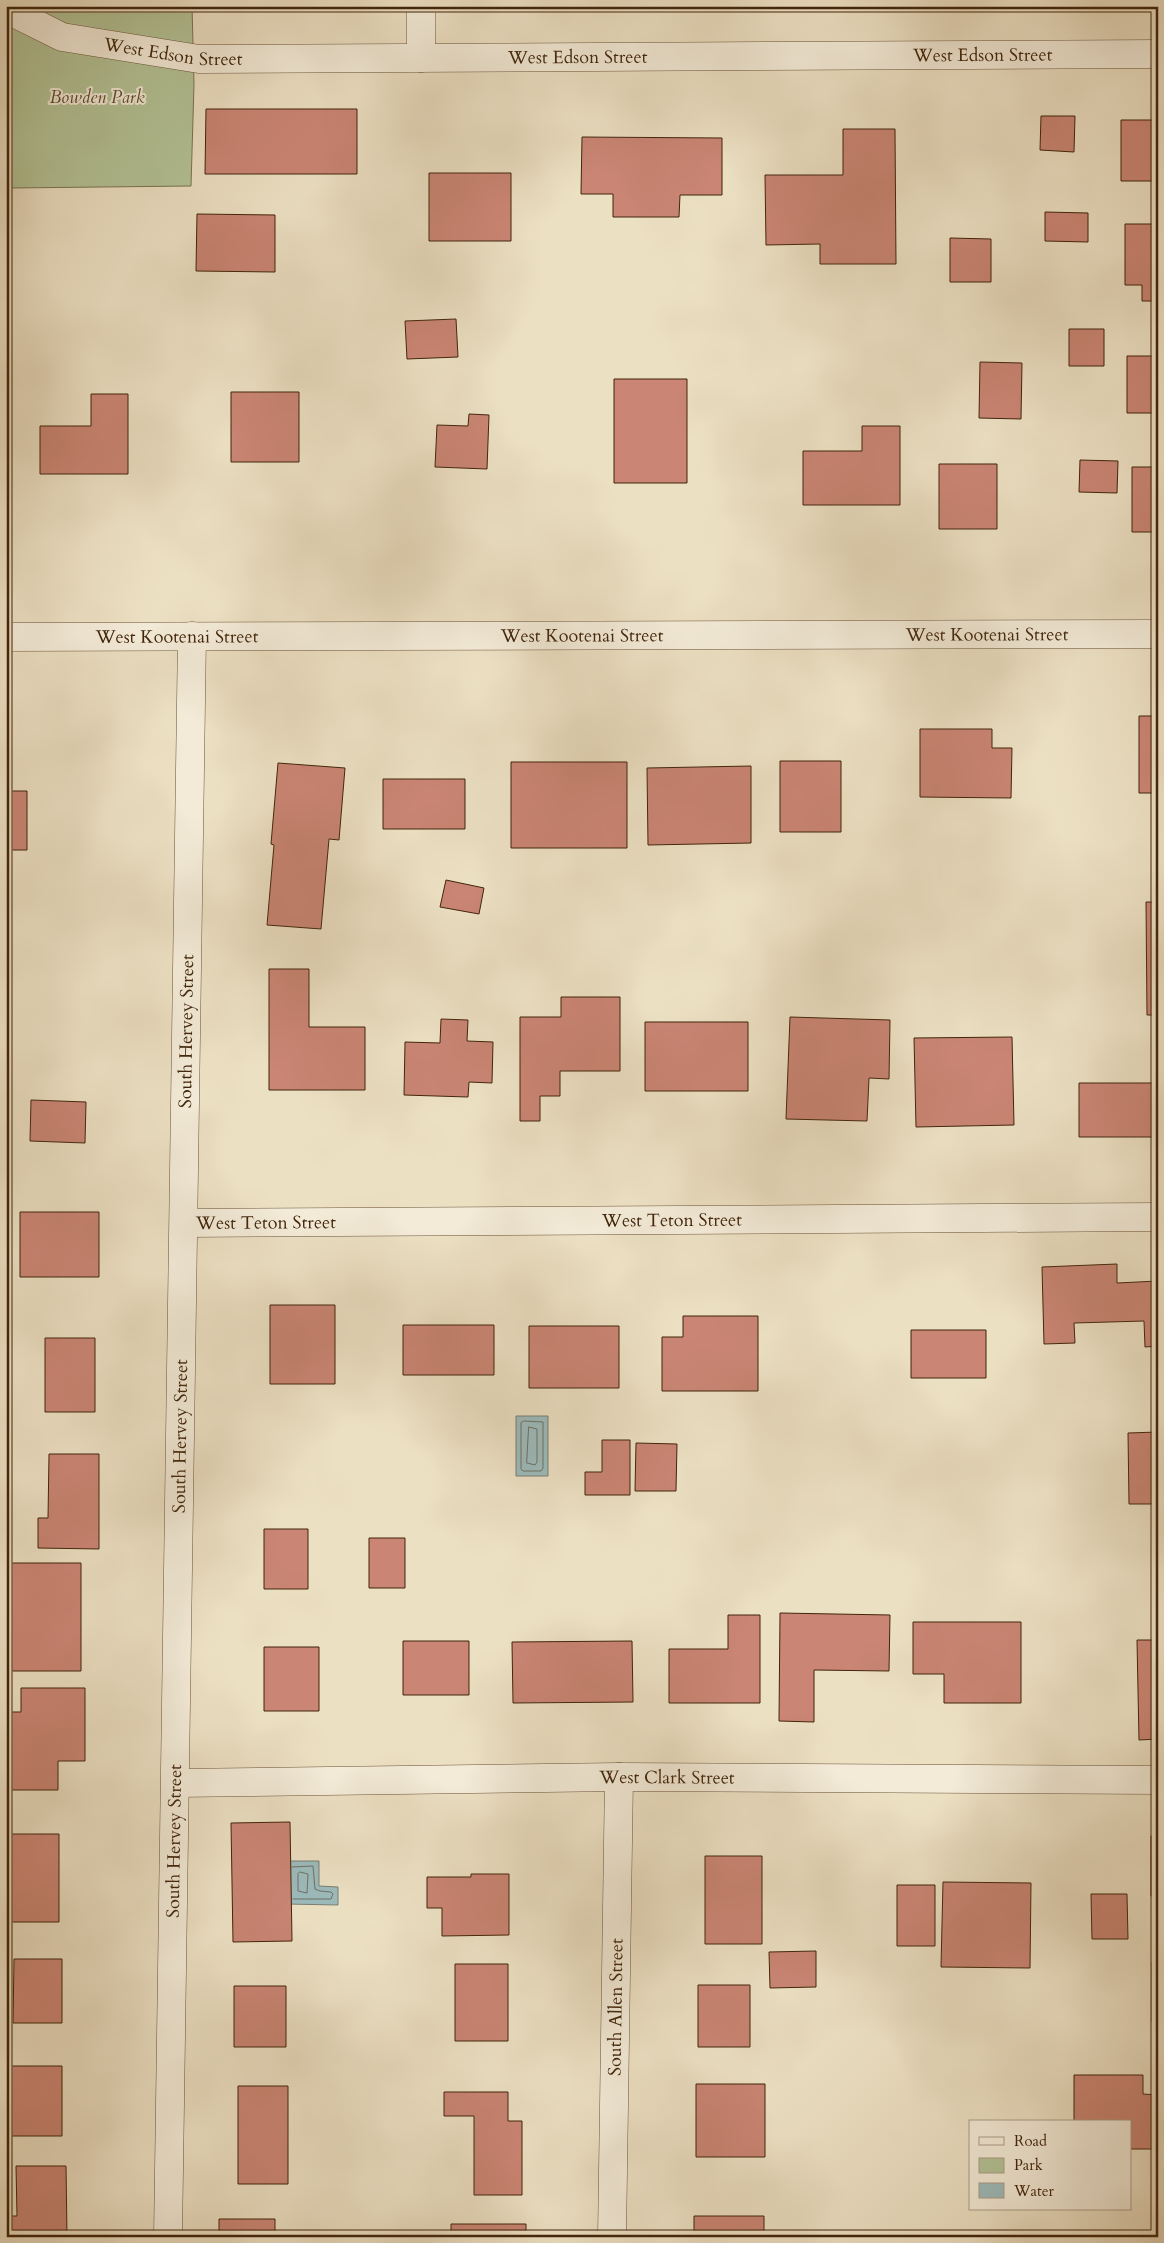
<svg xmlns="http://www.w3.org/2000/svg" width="1164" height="2243" font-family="Cardo,serif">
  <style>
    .green { fill: #b3c397; stroke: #7a7451 }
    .water { fill: #9cbbbc; stroke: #787f75 }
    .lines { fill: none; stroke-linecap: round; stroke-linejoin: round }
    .shore { stroke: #6e7064; stroke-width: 1 }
    .building { fill: #ca8574; stroke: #41250b }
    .minor-casing { stroke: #6c5439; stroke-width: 29 }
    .tertiary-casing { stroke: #6c5439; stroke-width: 29 }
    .minor { stroke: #f3ebd8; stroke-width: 28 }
    .tertiary { stroke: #f3ebd8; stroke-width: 28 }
    .labels { text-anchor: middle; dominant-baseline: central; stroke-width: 4; stroke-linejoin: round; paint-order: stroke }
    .street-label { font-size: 18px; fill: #41250b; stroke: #f3ebd8 }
    .park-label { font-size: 18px; font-style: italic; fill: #5e4c2e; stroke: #f3ebd8 }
  </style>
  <rect width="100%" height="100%" fill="#ece0c3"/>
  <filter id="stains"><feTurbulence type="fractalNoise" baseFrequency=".004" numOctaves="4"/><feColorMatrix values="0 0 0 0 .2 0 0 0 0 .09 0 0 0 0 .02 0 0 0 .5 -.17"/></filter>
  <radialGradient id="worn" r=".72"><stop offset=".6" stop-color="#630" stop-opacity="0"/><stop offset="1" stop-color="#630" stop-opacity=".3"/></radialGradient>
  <path class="green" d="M 6,6 L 192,6 L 194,84 L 191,186 L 10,188 L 11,234 L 6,235 Z"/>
  <path class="water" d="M 516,1416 L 548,1416 L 548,1476 L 516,1476 Z
    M 287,1861 L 319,1861 L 319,1886 L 338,1887 L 338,1905 L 286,1904 Z"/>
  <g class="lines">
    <path class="shore" d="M 524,1421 L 543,1422 L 543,1468 L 541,1471 L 523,1471 L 521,1469 L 521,1423 Z
      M 529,1427 L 537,1429 L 537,1462 L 535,1465 L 527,1463 Z
      M 292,1867 L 313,1866 L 315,1889 L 320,1891 L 331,1892 L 333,1894 L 331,1899 L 293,1899
      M 300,1872 L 308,1874 L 307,1893 L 298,1891 L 298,1874 Z"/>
  </g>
  <path class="building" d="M 227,6 L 281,6 L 281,8 L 227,7 Z
    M 206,109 L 357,109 L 357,174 L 205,174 Z
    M 1041,116 L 1075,116 L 1074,152 L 1040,150 Z
    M 1121,120 L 1158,120 L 1158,181 L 1121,181 Z
    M 843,129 L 895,129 L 896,264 L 820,264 L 820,244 L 766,245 L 765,175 L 843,175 Z
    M 582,137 L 722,138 L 722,195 L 680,195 L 679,217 L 613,217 L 613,194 L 581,194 Z
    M 429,173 L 511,173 L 511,241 L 429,241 Z
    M 1045,212 L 1088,213 L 1088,242 L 1045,241 Z
    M 197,214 L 275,215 L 275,272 L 196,271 Z
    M 1125,224 L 1158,224 L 1158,301 L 1142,301 L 1142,285 L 1125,285 Z
    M 950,238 L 991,239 L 991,282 L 950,282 Z
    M 456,319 L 458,357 L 407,359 L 405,321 Z
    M 1069,329 L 1104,329 L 1104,366 L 1069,366 Z
    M 1127,356 L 1158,356 L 1158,413 L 1127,413 Z
    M 980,362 L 1022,363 L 1021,419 L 979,418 Z
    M 614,379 L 687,379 L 687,483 L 614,483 Z
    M 231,392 L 299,392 L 299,462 L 231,462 Z
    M 91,394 L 128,394 L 128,474 L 40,474 L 40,426 L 91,426 Z
    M 469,414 L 489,415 L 487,469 L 435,467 L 437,425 L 468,426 Z
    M 862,426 L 900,426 L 900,505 L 803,505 L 803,451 L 862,451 Z
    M 1080,460 L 1118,461 L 1117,493 L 1079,492 Z
    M 939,464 L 997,464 L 997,529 L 939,529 Z
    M 1132,467 L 1158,467 L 1158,532 L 1132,532 Z
    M 1139,716 L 1158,716 L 1158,793 L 1139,793 Z
    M 920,729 L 992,729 L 992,748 L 1012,748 L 1011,798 L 920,797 Z
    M 780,761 L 841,761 L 841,832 L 780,832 Z
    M 511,762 L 627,762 L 627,848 L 511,848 Z
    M 278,763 L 345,768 L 339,840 L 329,839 L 321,929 L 267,925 L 274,845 L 271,844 Z
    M 751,766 L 751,843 L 648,845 L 647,768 Z
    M 383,779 L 465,779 L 465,829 L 383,829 Z
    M 6,791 L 27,791 L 27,850 L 6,850 Z
    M 446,880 L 484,888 L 479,914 L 440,907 Z
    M 1146,902 L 1158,902 L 1158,1015 L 1147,1015 Z
    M 269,969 L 309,969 L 309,1027 L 365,1027 L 365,1090 L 269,1090 Z
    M 561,997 L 620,997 L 620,1071 L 560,1071 L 560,1096 L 540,1096 L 540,1121 L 520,1121 L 520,1017 L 561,1017 Z
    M 790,1017 L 890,1020 L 889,1079 L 869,1078 L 867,1121 L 786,1119 Z
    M 441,1019 L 468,1020 L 467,1041 L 493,1042 L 492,1083 L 469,1082 L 468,1097 L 404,1095 L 405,1042 L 440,1043 Z
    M 645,1022 L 748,1022 L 748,1091 L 645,1091 Z
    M 1012,1037 L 1014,1125 L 916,1127 L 914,1038 Z
    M 1079,1083 L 1158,1083 L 1158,1137 L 1079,1137 Z
    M 31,1100 L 86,1102 L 85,1143 L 30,1141 Z
    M 20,1212 L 99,1212 L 99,1277 L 20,1277 Z
    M 1117,1264 L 1117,1283 L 1158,1281 L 1158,1346 L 1145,1347 L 1144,1321 L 1074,1323 L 1075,1343 L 1044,1344 L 1042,1267 Z
    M 270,1305 L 335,1305 L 335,1384 L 270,1384 Z
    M 683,1316 L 758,1316 L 758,1391 L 662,1391 L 662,1337 L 683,1337 Z
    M 403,1325 L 494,1325 L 494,1375 L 403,1375 Z
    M 529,1326 L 619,1326 L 619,1388 L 529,1388 Z
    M 911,1330 L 986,1330 L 986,1378 L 911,1378 Z
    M 45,1338 L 95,1338 L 95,1412 L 45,1412 Z
    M 1158,1432 L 1158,1504 L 1129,1504 L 1128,1433 Z
    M 602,1440 L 630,1440 L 630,1495 L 585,1495 L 585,1472 L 602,1472 Z
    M 636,1443 L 677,1444 L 676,1491 L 635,1491 Z
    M 49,1454 L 99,1454 L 99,1549 L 38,1548 L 38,1518 L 48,1518 Z
    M 264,1529 L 308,1529 L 308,1589 L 264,1589 Z
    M 1153,1529 L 1158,1529 L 1158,1596 L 1153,1596 Z
    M 369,1538 L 405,1538 L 405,1588 L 369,1588 Z
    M 6,1563 L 81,1563 L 81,1671 L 6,1671 Z
    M 780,1613 L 890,1615 L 889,1671 L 814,1670 L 814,1722 L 779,1721 Z
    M 728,1615 L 760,1615 L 760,1703 L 669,1703 L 669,1649 L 728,1649 Z
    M 913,1622 L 1021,1622 L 1021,1703 L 944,1703 L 944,1674 L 913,1674 Z
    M 1137,1640 L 1158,1640 L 1158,1739 L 1139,1740 Z
    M 403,1641 L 469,1641 L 469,1695 L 403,1695 Z
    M 632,1641 L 633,1702 L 513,1703 L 512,1642 Z
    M 264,1647 L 319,1647 L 319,1711 L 264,1711 Z
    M 21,1688 L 85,1688 L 85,1761 L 58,1761 L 58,1790 L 6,1790 L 6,1712 L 21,1712 Z
    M 290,1822 L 292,1941 L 233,1942 L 231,1823 Z
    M 6,1834 L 59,1834 L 59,1922 L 6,1922 Z
    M 1151,1836 L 1158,1837 L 1158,1896 L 1151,1896 Z
    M 705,1856 L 762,1856 L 762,1944 L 705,1944 Z
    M 471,1874 L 509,1874 L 509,1935 L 442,1936 L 442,1908 L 427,1908 L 427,1877 L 471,1877 Z
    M 943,1882 L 1031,1883 L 1030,1968 L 941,1967 Z
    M 897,1885 L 935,1885 L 935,1946 L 897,1946 Z
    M 1091,1894 L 1127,1894 L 1128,1939 L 1092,1939 Z
    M 816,1951 L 816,1987 L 770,1988 L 769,1952 Z
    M 14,1959 L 62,1959 L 62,2023 L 13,2023 Z
    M 1152,1962 L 1158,1962 L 1158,2022 L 1152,2022 Z
    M 455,1964 L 508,1964 L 508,2041 L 455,2041 Z
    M 698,1985 L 750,1985 L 750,2047 L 698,2047 Z
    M 234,1986 L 286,1986 L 286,2047 L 234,2047 Z
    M 6,2066 L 62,2066 L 62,2136 L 6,2136 Z
    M 1074,2075 L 1143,2075 L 1143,2094 L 1158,2095 L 1158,2149 L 1130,2149 L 1130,2122 L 1074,2122 Z
    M 696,2084 L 765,2084 L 765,2157 L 696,2157 Z
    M 238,2086 L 288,2086 L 288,2184 L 238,2184 Z
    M 444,2092 L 508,2092 L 508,2121 L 522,2121 L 522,2195 L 474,2195 L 474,2116 L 444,2116 Z
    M 16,2166 L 66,2166 L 67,2237 L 6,2237 L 6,2216 L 17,2216 Z
    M 694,2216 L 764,2216 L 764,2237 L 694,2237 Z
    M 219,2219 L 275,2219 L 275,2237 L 219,2237 Z
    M 451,2224 L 526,2224 L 526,2237 L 451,2237 Z"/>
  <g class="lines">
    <g class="minor-casing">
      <g id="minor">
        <path id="s1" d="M 6,9 L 62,37 L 199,59 L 1158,54"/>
        <path d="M 421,58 L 421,6"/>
        <path id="s2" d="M 184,1223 L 1158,1217"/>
        <path id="s3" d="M 176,1783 L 619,1777 L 1158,1780"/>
        <path id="s4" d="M 168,2237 L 192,636"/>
        <path id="s5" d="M 612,2237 L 619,1777"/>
      </g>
    </g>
    <g class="tertiary-casing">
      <g id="tertiary">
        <path id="s6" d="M 6,637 L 1158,634"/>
      </g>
    </g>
    <use href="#minor" class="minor"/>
    <use href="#tertiary" class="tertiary"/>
  </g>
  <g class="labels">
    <g class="street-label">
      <text stroke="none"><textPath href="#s1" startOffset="175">West Edson Street</textPath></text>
      <text stroke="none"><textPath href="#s1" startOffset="985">West Edson Street</textPath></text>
      <text stroke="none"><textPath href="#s1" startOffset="580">West Edson Street</textPath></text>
      <text stroke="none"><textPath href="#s6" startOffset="981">West Kootenai Street</textPath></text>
      <text stroke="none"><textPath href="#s6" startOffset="576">West Kootenai Street</textPath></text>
      <text stroke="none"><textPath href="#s6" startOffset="171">West Kootenai Street</textPath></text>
      <text stroke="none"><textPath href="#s4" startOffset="1206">South Hervey Street</textPath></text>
      <text stroke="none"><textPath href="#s2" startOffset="488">West Teton Street</textPath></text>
      <text stroke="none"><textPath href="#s2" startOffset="82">West Teton Street</textPath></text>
      <text stroke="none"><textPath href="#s4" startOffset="801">South Hervey Street</textPath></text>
      <text stroke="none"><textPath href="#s3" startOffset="491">West Clark Street</textPath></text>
      <text stroke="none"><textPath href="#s4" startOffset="396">South Hervey Street</textPath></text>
      <text stroke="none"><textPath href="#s5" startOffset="230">South Allen Street</textPath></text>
    </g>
    <g class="park-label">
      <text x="97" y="97">Bowden Park</text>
    </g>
  </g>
  <rect width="1164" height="2243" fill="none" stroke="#ece0c3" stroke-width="25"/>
  <rect x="8" y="8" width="1149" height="2228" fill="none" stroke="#41250b" stroke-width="2.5"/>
  <rect x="12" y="12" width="1139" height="2218" fill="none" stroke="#41250b"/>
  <rect x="969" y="2120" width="162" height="90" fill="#f3ebd8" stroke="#ac9c86"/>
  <rect x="979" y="2137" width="25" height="8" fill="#f3ebd8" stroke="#ac9c86"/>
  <text x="1014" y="2146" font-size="15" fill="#41250b">Road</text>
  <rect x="979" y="2158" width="25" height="15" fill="#b3c397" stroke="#ac9c86"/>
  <text x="1014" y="2170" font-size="15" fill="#41250b">Park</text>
  <rect x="979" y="2183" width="25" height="15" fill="#9cbbbc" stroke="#ac9c86"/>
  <text x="1014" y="2196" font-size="15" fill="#41250b">Water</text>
  <rect width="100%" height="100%" filter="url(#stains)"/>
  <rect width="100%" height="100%" fill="url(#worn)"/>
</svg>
